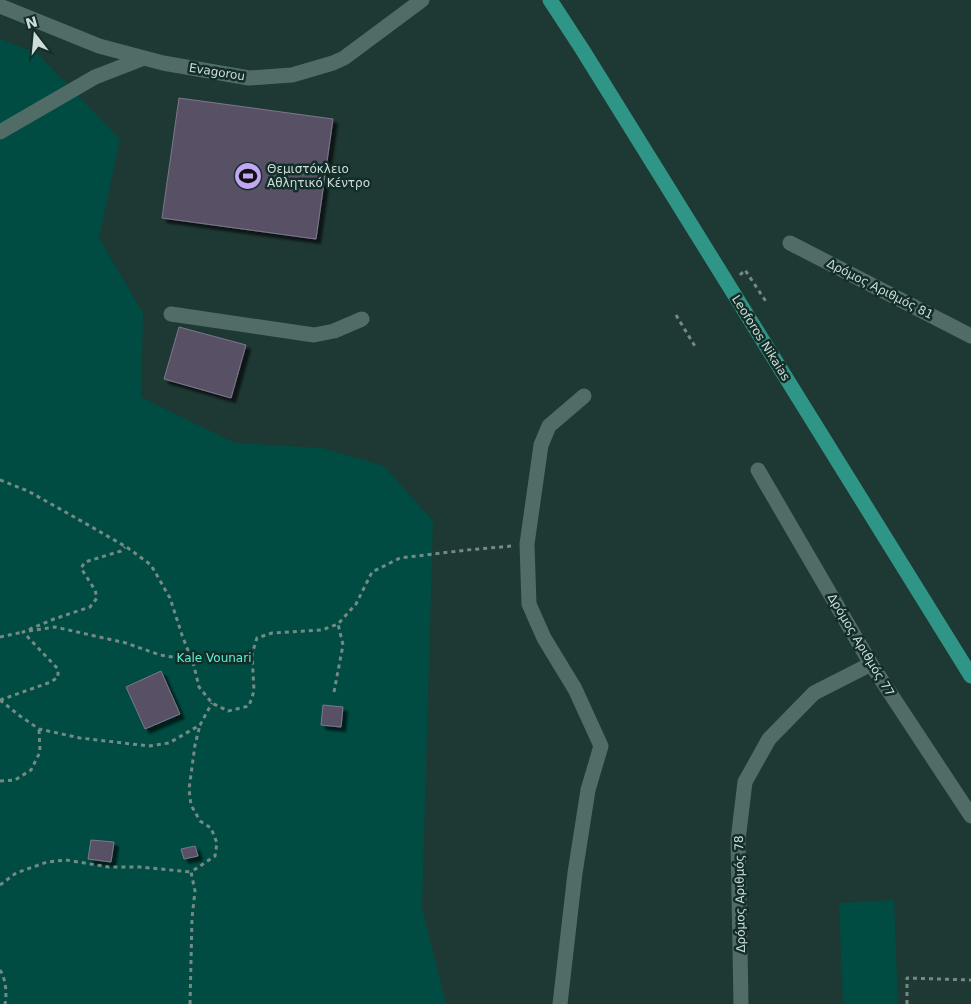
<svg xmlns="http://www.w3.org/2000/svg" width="971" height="1004" font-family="'DejaVu Sans',sans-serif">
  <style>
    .green { fill: #004c42 }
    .building { fill: #595166; stroke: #7e768c; filter: url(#shadow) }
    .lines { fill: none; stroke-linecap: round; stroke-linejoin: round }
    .path { stroke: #758985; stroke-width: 3; stroke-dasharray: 4 4; stroke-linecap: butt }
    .minor { stroke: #516c66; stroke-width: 15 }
    .major { stroke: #2f9586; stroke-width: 15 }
    .labels { text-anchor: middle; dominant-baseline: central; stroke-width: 5; stroke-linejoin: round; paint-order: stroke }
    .street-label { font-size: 12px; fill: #ceddd9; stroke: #132e29 }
    .poi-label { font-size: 12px; fill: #ceddd9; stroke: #132e29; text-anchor: start }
    .park-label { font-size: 12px; fill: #61edd6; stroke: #132e29 }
  </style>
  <defs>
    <filter id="shadow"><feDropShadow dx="4.5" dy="4.5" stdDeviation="1" flood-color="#0009"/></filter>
  </defs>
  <rect width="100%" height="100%" fill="#1e3833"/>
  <path class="green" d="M 0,39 L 38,54 L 120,139 L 99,238 L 143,313 L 141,397 L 235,443 L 323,448 L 384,466 L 433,521 L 422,908 L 446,1004 L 0,1004 Z
    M 894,900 L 898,1004 L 843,1004 L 839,903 Z"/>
  <path class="building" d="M 179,98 L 333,119 L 316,239 L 162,218 Z
    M 179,327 L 246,345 L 231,398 L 164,379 Z
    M 161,671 L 180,714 L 145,729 L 126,687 Z
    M 323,705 L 343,707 L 341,727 L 321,725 Z
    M 91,840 L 114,842 L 111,862 L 88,859 Z
    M 195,846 L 198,856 L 184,859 L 181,849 Z"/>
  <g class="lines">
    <path class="path" d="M 740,275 L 745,270 L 767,303
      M 676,315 L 696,348
      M 0,480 L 28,491 L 76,518 L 128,548 L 151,565 L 170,598 L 182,635 L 194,666 L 199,687 L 212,703 L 228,711 L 249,706 L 254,691 L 252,654 L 257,638 L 272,633 L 322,630 L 338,624 L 356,604 L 372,572 L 400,558 L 467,550 L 512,546
      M 29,631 L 55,627 L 126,643 L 160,655 L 191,660
      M 0,637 L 23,632
      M 334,692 L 343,645 L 338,624
      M 0,700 L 51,682 L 58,677 L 58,669 L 23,632 L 54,619 L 90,607 L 97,598 L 95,590 L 81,568 L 85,562 L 121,551 L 125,547
      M 0,700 L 20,716 L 39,729 L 80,738 L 149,746 L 169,743 L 200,725 L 212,703
      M 0,781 L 15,780 L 31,770 L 40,752 L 39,729
      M 0,885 L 16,873 L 47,862 L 66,860 L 109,867 L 140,867 L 191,872
      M 0,970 C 6,979 7,994 5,1004
      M 190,1004 L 192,918 L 195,891 L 191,872 L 215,856 L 217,843 L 211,828 L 200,821 L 191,805 L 189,789 L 195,745 L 200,725
      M 907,1004 L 907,978 L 971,980"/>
    <path class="minor" d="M 0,6 L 99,46 L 163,63 L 249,78 L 292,75 L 333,63 L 344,58 L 422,0
      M 0,132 L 95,77 L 144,58
      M 790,243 L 971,336
      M 171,314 L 314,335 L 334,331 L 362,319
      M 758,470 L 871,664 L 971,816
      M 560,1004 L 575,873 L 588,790 L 601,746 L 575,689 L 544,638 L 529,604 L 527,544 L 541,445 L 549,426 L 584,396
      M 741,1004 L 738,840 L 745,782 L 769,739 L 814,693 L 871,664"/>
    <path class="major" d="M 550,0 L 582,49 L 971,676"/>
  </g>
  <defs>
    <g id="stadium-disc" transform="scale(1.4375)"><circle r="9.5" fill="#c3a7f2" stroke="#132e29"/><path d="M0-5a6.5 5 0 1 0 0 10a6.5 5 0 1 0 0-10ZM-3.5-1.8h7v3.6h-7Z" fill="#111"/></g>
  </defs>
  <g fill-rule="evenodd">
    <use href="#stadium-disc" x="248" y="176"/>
  </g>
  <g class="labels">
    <g class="street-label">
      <text transform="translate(217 72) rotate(9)">Evagorou</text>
      <text transform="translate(880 289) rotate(27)">Δρόμος Αριθμός 81</text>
      <text transform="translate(761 338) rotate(58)">Leoforos Nikaias</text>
      <text transform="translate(861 645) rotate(59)">Δρόμος Αριθμός 77</text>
      <text transform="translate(740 894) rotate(-91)">Δρόμος Αριθμός 78</text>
    </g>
    <g class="poi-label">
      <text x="267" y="169">Θεμιστόκλειο<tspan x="267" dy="14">Αθλητικό Κέντρο</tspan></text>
    </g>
    <g class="park-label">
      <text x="214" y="658">Kale Vounari</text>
    </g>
  </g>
  <g transform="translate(35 35) rotate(344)" stroke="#132e29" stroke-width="4" paint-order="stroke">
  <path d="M0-4L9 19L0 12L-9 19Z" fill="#ceddd9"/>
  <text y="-8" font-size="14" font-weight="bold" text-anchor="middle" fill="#ceddd9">N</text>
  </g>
</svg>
